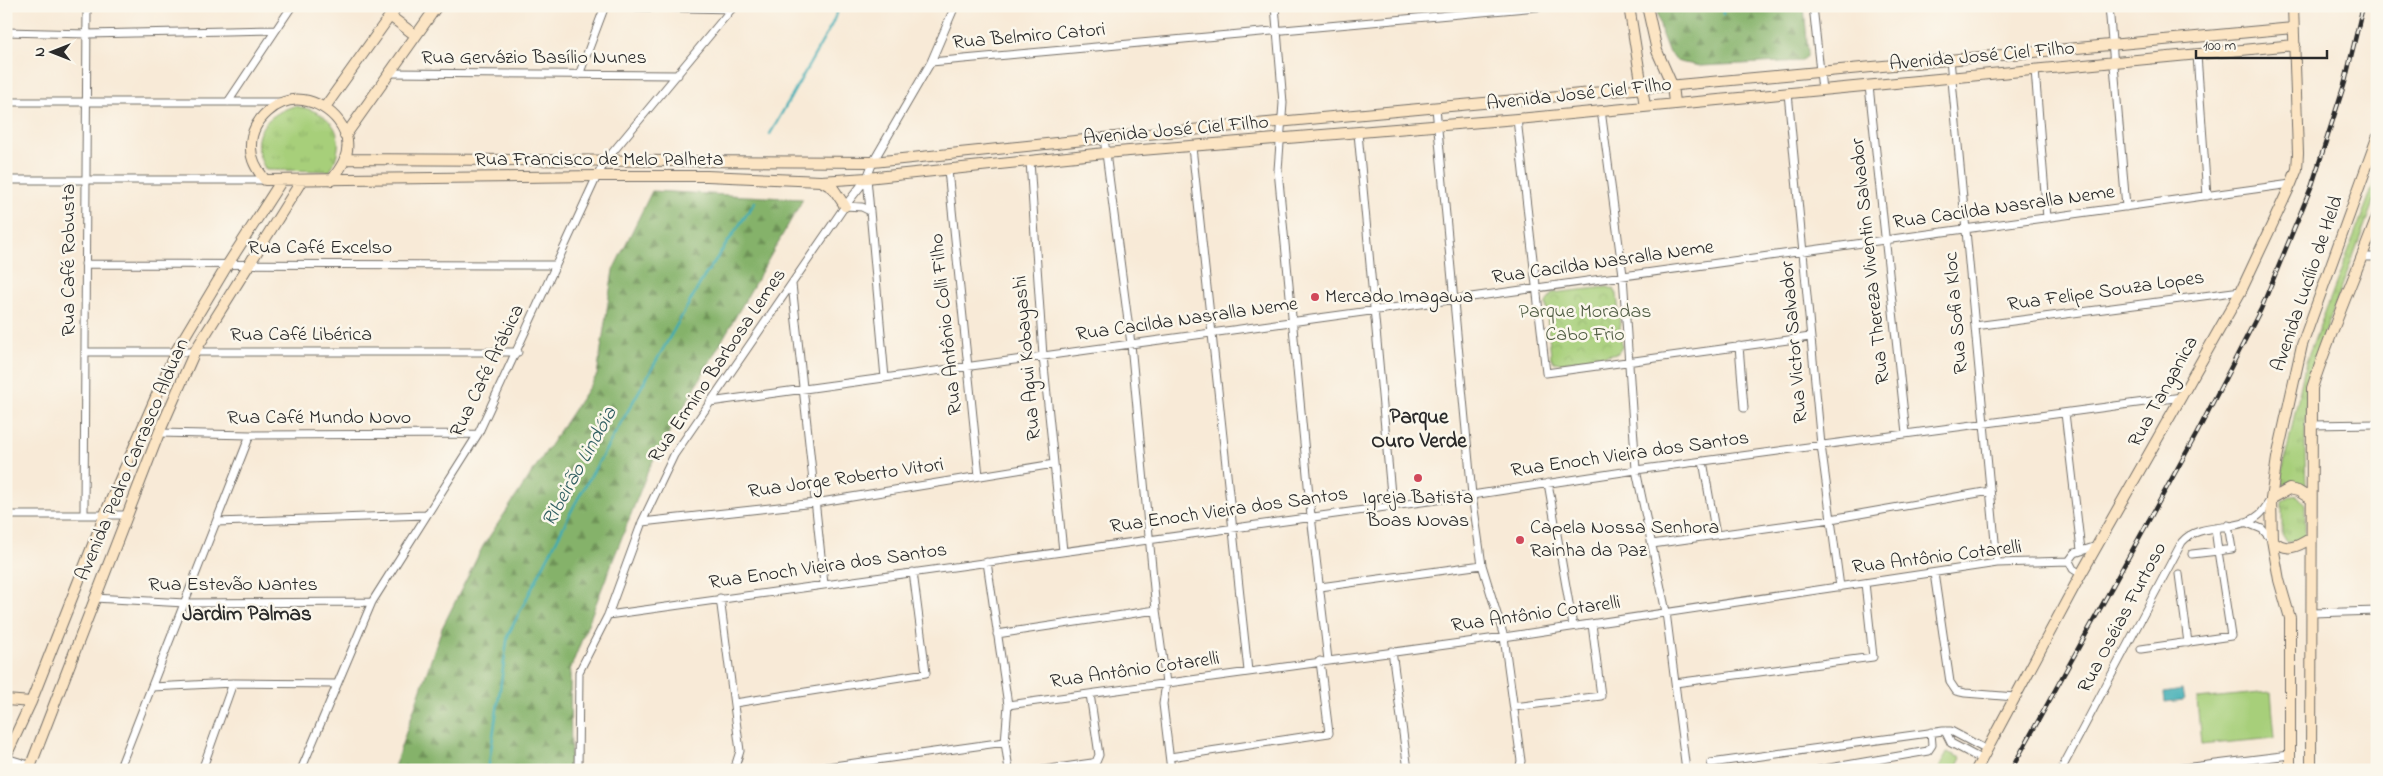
<svg xmlns="http://www.w3.org/2000/svg" width="2383" height="776" font-family="'Indie Flower',sans-serif">
  <style>
    .grass { fill: url(#grass-tufts); stroke: #697d52 }
    .forest { fill: url(#forest-firs); stroke: #586e4a }
    .park { fill: url(#park-crowns); stroke: #697d52 }
    .pitch { fill: #a7cf7a; stroke: #697d52 }
    .water { fill: #3bacb4; stroke: #336c70 }
    .lines { fill: none; stroke-linecap: round; stroke-linejoin: round }
    .stream { stroke: #3bacb4; stroke-width: 2.5 }
    .street-casing { stroke: #736e67; stroke-width: 9 }
    .secondary-casing { stroke: #736e67; stroke-width: 12 }
    .street { stroke: #fff; stroke-width: 7 }
    .secondary { stroke: #fce5c4; stroke-width: 10 }
    .rail-casing { stroke: #2b2b2b; stroke-width: 4.5 }
    .rail { stroke: #fbf7ec; stroke-width: 2.5; stroke-dasharray: 8; stroke-linecap: butt }
    .poi-dot { fill: #d1495b; stroke: #fbf7ec; stroke-width: 2 }
    .labels { text-anchor: middle; dominant-baseline: central; stroke-width: 5; stroke-linejoin: round; paint-order: stroke }
    .street-label { font-size: 20px; fill: #2b2b2b; stroke: #fbf7ec }
    .poi-label { font-size: 20px; fill: #2b2b2b; stroke: #fbf7ec; text-anchor: start }
    .park-label { font-size: 20px; fill: #505c43; stroke: #fbf7ec }
    .neighbourhood-label { font-size: 21px; font-weight: bold; fill: #2b2b2b; stroke: #fbf7ec }
    .water-label { font-size: 21px; font-style: italic; fill: #315f62; stroke: #fbf7ec }
  </style>
  <defs>
    <pattern id="grass-tufts" width="24" height="20" patternUnits="userSpaceOnUse" patternTransform="scale(1.25)"><rect width="24" height="20" fill="#a7cf7a"/><path d="M3 7l-1-3M5 7V3M7 7l1-3M15 17l-1-3M17 17v-4M19 17l1-3" fill="none" stroke="#90b26a"/></pattern>
    <pattern id="forest-firs" width="22" height="20" patternUnits="userSpaceOnUse" patternTransform="scale(1.25)"><rect width="22" height="20" fill="#85b26a"/><path d="M5 1l3.5 6h-7zM16 11l3.5 6h-7z" fill="#6d9157"/></pattern>
    <pattern id="park-crowns" width="20" height="18" patternUnits="userSpaceOnUse" patternTransform="scale(1.25)"><rect width="20" height="18" fill="#a7cf7a"/><path d="M2 6a3 3 0 1 1 6 0M12 15a3 3 0 1 1 6 0" fill="none" stroke="#90b26a"/></pattern>
  </defs>
  <rect width="100%" height="100%" fill="#fbf7ec"/>
  <filter id="ink" filterUnits="userSpaceOnUse"><feTurbulence type="fractalNoise" baseFrequency=".02" numOctaves="2"/><feDisplacementMap in="SourceGraphic" scale="10" xChannelSelector="R" yChannelSelector="G"/><feConvolveMatrix kernelMatrix="1 2 1 2 8 2 1 2 1" color-interpolation-filters="sRGB"/></filter>
  <filter id="wash" filterUnits="userSpaceOnUse"><feTurbulence type="fractalNoise" baseFrequency=".0096" numOctaves="4" result="noise"/><feDisplacementMap in="SourceGraphic" scale="20" xChannelSelector="R" yChannelSelector="G"/><feGaussianBlur stdDeviation="1.12" result="paint"/><feColorMatrix in="noise" values="0 0 0 0 0 0 0 0 0 0 0 0 0 0 0 0 0 1.4 0 .05"/><feComposite in="paint" operator="in"/></filter>
  <g filter="url(#wash)">
    <rect width="100%" height="100%" fill="#f8ead7"/>
    <path class="grass" d="M 294,106 C 332,111 350,135 330,171 L 266,170 C 247,139 262,116 294,106 Z
      M 2377,176 L 2377,192 L 2314,362 C 2304,403 2304,443 2306,486 L 2292,482 L 2283,485 L 2282,473 L 2306,362 Z
      M 2296,494 L 2305,504 L 2305,535 L 2301,542 L 2287,542 L 2282,534 L 2282,502 L 2290,496 Z"/>
    <path class="forest" d="M 1656,6 L 1804,6 L 1808,53 L 1806,58 L 1802,61 L 1701,66 L 1679,62 L 1669,53 L 1662,35 Z
      M 652,191 L 803,199 L 649,468 L 570,670 L 571,770 L 393,770 L 442,628 L 483,546 L 597,375 L 613,270 Z"/>
    <path class="park" d="M 1607,287 L 1614,289 L 1617,294 L 1622,347 L 1618,353 L 1560,363 L 1554,362 L 1551,357 L 1546,303 L 1552,293 Z"/>
    <path class="pitch" d="M 2271,692 L 2275,738 L 2201,745 L 2197,699 Z
      M 1947,752 L 1961,758 L 1955,770 L 1938,770 Z"/>
    <path class="water" d="M 2182,690 L 2184,700 L 2165,702 L 2164,693 Z"/>
    <g class="lines">
      <path class="stream" d="M 1723,6 L 1723,14
        M 770,134 L 831,26 L 840,6
        M 488,770 L 508,635 L 576,502 L 704,277 L 755,202"/>
    </g>
  </g>
  <g filter="url(#ink)">
    <g class="lines">
      <g class="street-casing">
        <path id="street" d="M 605,6 L 732,9
          M 1275,6 L 1283,103 L 1278,170 L 1311,516 L 1328,660
          M 1813,6 L 1822,90
          M 2109,6 L 2126,207
          M 6,32 L 87,34 L 275,30
          M 2197,55 L 2207,196
          M 1950,59 L 1997,563
          M 931,62 L 1548,6
          M 2035,70 L 2047,218
          M 388,73 L 678,75
          M 579,75 L 605,6
          M 1869,86 L 1906,433
          M 1788,93 L 1821,445 L 1840,587
          M 6,102 L 281,102
          M 228,102 L 292,6
          M 1436,108 L 1472,495 L 1482,565 L 1504,637 L 1521,761 L 1519,770
          M 1601,110 L 1623,275 L 1636,470 L 1666,612 L 1686,770
          M 1517,119 L 1546,373 L 1810,337
          M 1358,133 L 1392,505
          M 1104,138 L 1131,344 L 1156,610 L 1166,683 L 1163,704 L 1171,770
          M 1192,147 L 1248,671
          M 1030,161 L 1043,356 L 1063,551
          M 948,170 L 979,476
          M 867,178 L 885,378
          M 6,180 L 265,180
          M 845,206 L 862,207 L 870,211
          M 2362,257 L 2377,257
          M 85,264 L 555,265
          M 792,284 L 824,584
          M 1975,326 L 2241,291
          M 1739,346 L 1744,408
          M 85,352 L 518,352
          M 710,402 L 2291,184
          M 2065,413 L 2081,550
          M 2310,425 L 2377,424
          M 159,433 L 250,435 L 478,434
          M 1703,461 L 1716,535
          M 1548,483 L 1573,626
          M 84,514 L 87,6
          M 6,515 L 128,515
          M 216,522 L 426,515
          M 642,522 L 815,503 L 1054,464
          M 2245,522 L 2262,529 L 2272,540
          M 1652,544 L 1831,519 L 1990,491
          M 2192,554 L 2218,551 L 2215,528
          M 987,562 L 1008,705 L 1005,742 L 1009,770
          M 1934,573 L 1950,682 L 1956,691 L 1965,693 L 2015,697
          M 2081,574 L 2073,569 L 2069,561 L 2075,553 L 2097,546
          M 2179,574 L 2188,643
          M 1320,587 L 1482,565
          M 94,598 L 185,603 L 372,602
          M 720,598 L 740,751 L 734,770
          M 2312,613 L 2377,611
          M 608,615 L 1472,495 L 1636,470 L 2182,397
          M 997,634 L 1156,610
          M 2141,649 L 2231,636 L 2218,551 L 2232,549 L 2228,525
          M 1392,651 L 1408,770
          M 1675,683 L 1873,657 L 1865,583
          M 152,687 L 233,683 L 336,684
          M 735,703 L 926,673 L 913,572
          M 1008,705 L 1504,637 L 1997,563 L 2069,561
          M 1514,707 L 1601,696 L 1592,624
          M 1945,731 L 1951,743 L 1981,759
          M 1170,757 L 1329,733 L 1320,661
          M 6,758 L 29,765
          M 1711,763 L 1943,731 L 1951,731 L 1987,750
          M 119,770 L 250,435
          M 202,770 L 233,683
          M 301,770 L 372,602 L 478,434 L 597,176 L 607,159 L 734,6
          M 578,770 L 579,672 L 608,615 L 642,522 L 674,455 L 845,206 L 867,178 L 873,162 L 931,62 L 955,6
          M 805,770 L 1005,742
          M 1043,770 L 1092,763 L 1096,762 L 1099,755 L 1090,694
          M 1818,770 L 1928,751 L 1932,745 L 1931,732
          M 2061,770 L 2182,542 C 2200,521 2238,533 2259,515 C 2264,511 2267,504 2271,499
          M 2167,770 L 2290,755"/>
      </g>
      <g class="secondary-casing">
        <path id="secondary" d="M 1629,6 L 1645,106
          M 1647,6 L 1657,51 L 1672,85 L 1674,103
          M 390,16 L 415,35
          M 325,107 L 397,6
          M 345,136 L 437,6
          M 345,159 L 873,162 L 1104,138 L 2293,28
          M 332,180 C 336,174 341,168 344,161 C 357,132 330,104 303,100 C 278,96 251,120 251,145 C 250,159 257,170 265,180 L 597,176 L 707,176 L 821,181 L 867,178 L 1105,153 L 1517,119 L 2295,45
          M 821,181 L 833,188 L 845,206
          M 2271,499 L 2289,489 L 2298,491 L 2311,499
          M 2272,540 C 2286,552 2296,548 2311,538
          M 6,700 L 31,702
          M 6,756 L 31,702 L 105,514 L 176,351 L 228,264 L 282,180
          M 29,770 L 159,433 L 195,351 L 302,180
          M 1976,770 L 2081,574 L 2241,291 L 2291,184 L 2297,169 L 2298,153 L 2293,6
          M 2290,770 L 2290,618 L 2279,580 L 2272,540 L 2271,499 L 2277,458 L 2302,345 L 2377,138
          M 2311,770 L 2312,388 C 2331,330 2356,274 2377,217"/>
      </g>
      <use href="#street" class="street"/>
      <use href="#secondary" class="secondary"/>
      <g class="rail-casing">
        <path id="rail" d="M 2011,770 L 2197,433 L 2261,309 L 2312,185 L 2345,82 L 2363,6"/>
      </g>
      <use href="#rail" class="rail"/>
    </g>
  </g>
  <g class="poi-dot">
    <circle cx="1315" cy="297" r="5"/>
    <circle cx="1418" cy="478" r="5"/>
    <circle cx="1520" cy="540" r="5"/>
  </g>
  <g class="labels">
    <g class="street-label">
      <text transform="translate(1029 37) rotate(-5)">Rua Belmiro Catori</text>
      <text transform="translate(1982 57) rotate(-5)">Avenida José Ciel Filho</text>
      <text x="534" y="58">Rua Gervázio Basílio Nunes</text>
      <text transform="translate(1579 95) rotate(-6)">Avenida José Ciel Filho</text>
      <text transform="translate(1176 131) rotate(-5)">Avenida José Ciel Filho</text>
      <text x="599" y="160">Rua Francisco de Melo Palheta</text>
      <text transform="translate(2004 208) rotate(-8)">Rua Cacilda Nasralla Neme</text>
      <text x="320" y="248">Rua Café Excelso</text>
      <text transform="translate(69 260) rotate(-90)">Rua Café Robusta</text>
      <text transform="translate(1871 261) rotate(-96)">Rua Thereza Viventin Salvador</text>
      <text transform="translate(1603 263) rotate(-8)">Rua Cacilda Nasralla Neme</text>
      <text transform="translate(2308 284) rotate(-71)">Avenida Lucílio de Held</text>
      <text transform="translate(2106 292) rotate(-8)">Rua Felipe Souza Lopes</text>
      <text transform="translate(1957 313) rotate(-95)">Rua Sofia Kloc</text>
      <text transform="translate(1187 320) rotate(-8)">Rua Cacilda Nasralla Neme</text>
      <text transform="translate(947 324) rotate(-96)">Rua Antônio Colli Filho</text>
      <text x="301" y="335">Rua Café Libérica</text>
      <text transform="translate(1795 342) rotate(-95)">Rua Victor Salvador</text>
      <text transform="translate(1028 358) rotate(-95)">Rua Agui Kobayashi</text>
      <text transform="translate(718 366) rotate(-56)">Rua Ermino Barbosa Lemes</text>
      <text transform="translate(488 371) rotate(-64)">Rua Café Arábica</text>
      <text transform="translate(2164 392) rotate(-61)">Rua Tanganica</text>
      <text x="319" y="418">Rua Café Mundo Novo</text>
      <text transform="translate(1630 455) rotate(-8)">Rua Enoch Vieira dos Santos</text>
      <text transform="translate(133 460) rotate(-67)">Avenida Pedro Carrasco Alduan</text>
      <text transform="translate(846 479) rotate(-8)">Rua Jorge Roberto Vitori</text>
      <text transform="translate(1229 511) rotate(-8)">Rua Enoch Vieira dos Santos</text>
      <text transform="translate(1937 558) rotate(-7)">Rua Antônio Cotarelli</text>
      <text transform="translate(828 567) rotate(-8)">Rua Enoch Vieira dos Santos</text>
      <text x="233" y="585">Rua Estevão Nantes</text>
      <text transform="translate(1536 615) rotate(-8)">Rua Antônio Cotarelli</text>
      <text transform="translate(2123 618) rotate(-62)">Rua Oséias Furtoso</text>
      <text transform="translate(1135 671) rotate(-8)">Rua Antônio Cotarelli</text>
    </g>
    <g class="poi-label">
      <text x="1325" y="297">Mercado Imagawa</text>
      <text x="1418" y="498" text-anchor="middle">Igreja Batista<tspan x="1418" dy="23">Boas Novas</tspan></text>
      <text x="1530" y="528">Capela Nossa Senhora<tspan x="1530" dy="23">Rainha da Paz</tspan></text>
    </g>
    <g class="park-label">
      <text x="1585" y="312">Parque Moradas<tspan x="1585" dy="23">Cabo Frio</tspan></text>
    </g>
    <g class="neighbourhood-label">
      <text x="1419" y="418">Parque<tspan x="1419" dy="24">Ouro Verde</tspan></text>
      <text x="247" y="615">Jardim Palmas</text>
    </g>
    <g class="water-label">
      <text transform="translate(580 467) rotate(-61)">Ribeirão Lindóia</text>
    </g>
  </g>
  <rect width="2383" height="776" fill="none" stroke="#fbf7ec" stroke-width="25"/>
  <g transform="translate(52 52) rotate(270)" stroke="#fbf7ec" stroke-width="4" paint-order="stroke">
  <path d="M0-4L9 19L0 12L-9 19Z" fill="#2b2b2b"/>
  <text y="-8" font-size="14" font-weight="bold" text-anchor="middle" fill="#2b2b2b">N</text>
  </g>
  <path d="M2196 50v8h131v-8" fill="none" stroke="#2b2b2b" stroke-width="2.5"/>
  <text x="2203" y="50" font-size="15" fill="#2b2b2b" stroke="#fbf7ec" stroke-width="4" paint-order="stroke">100 m</text>
</svg>
